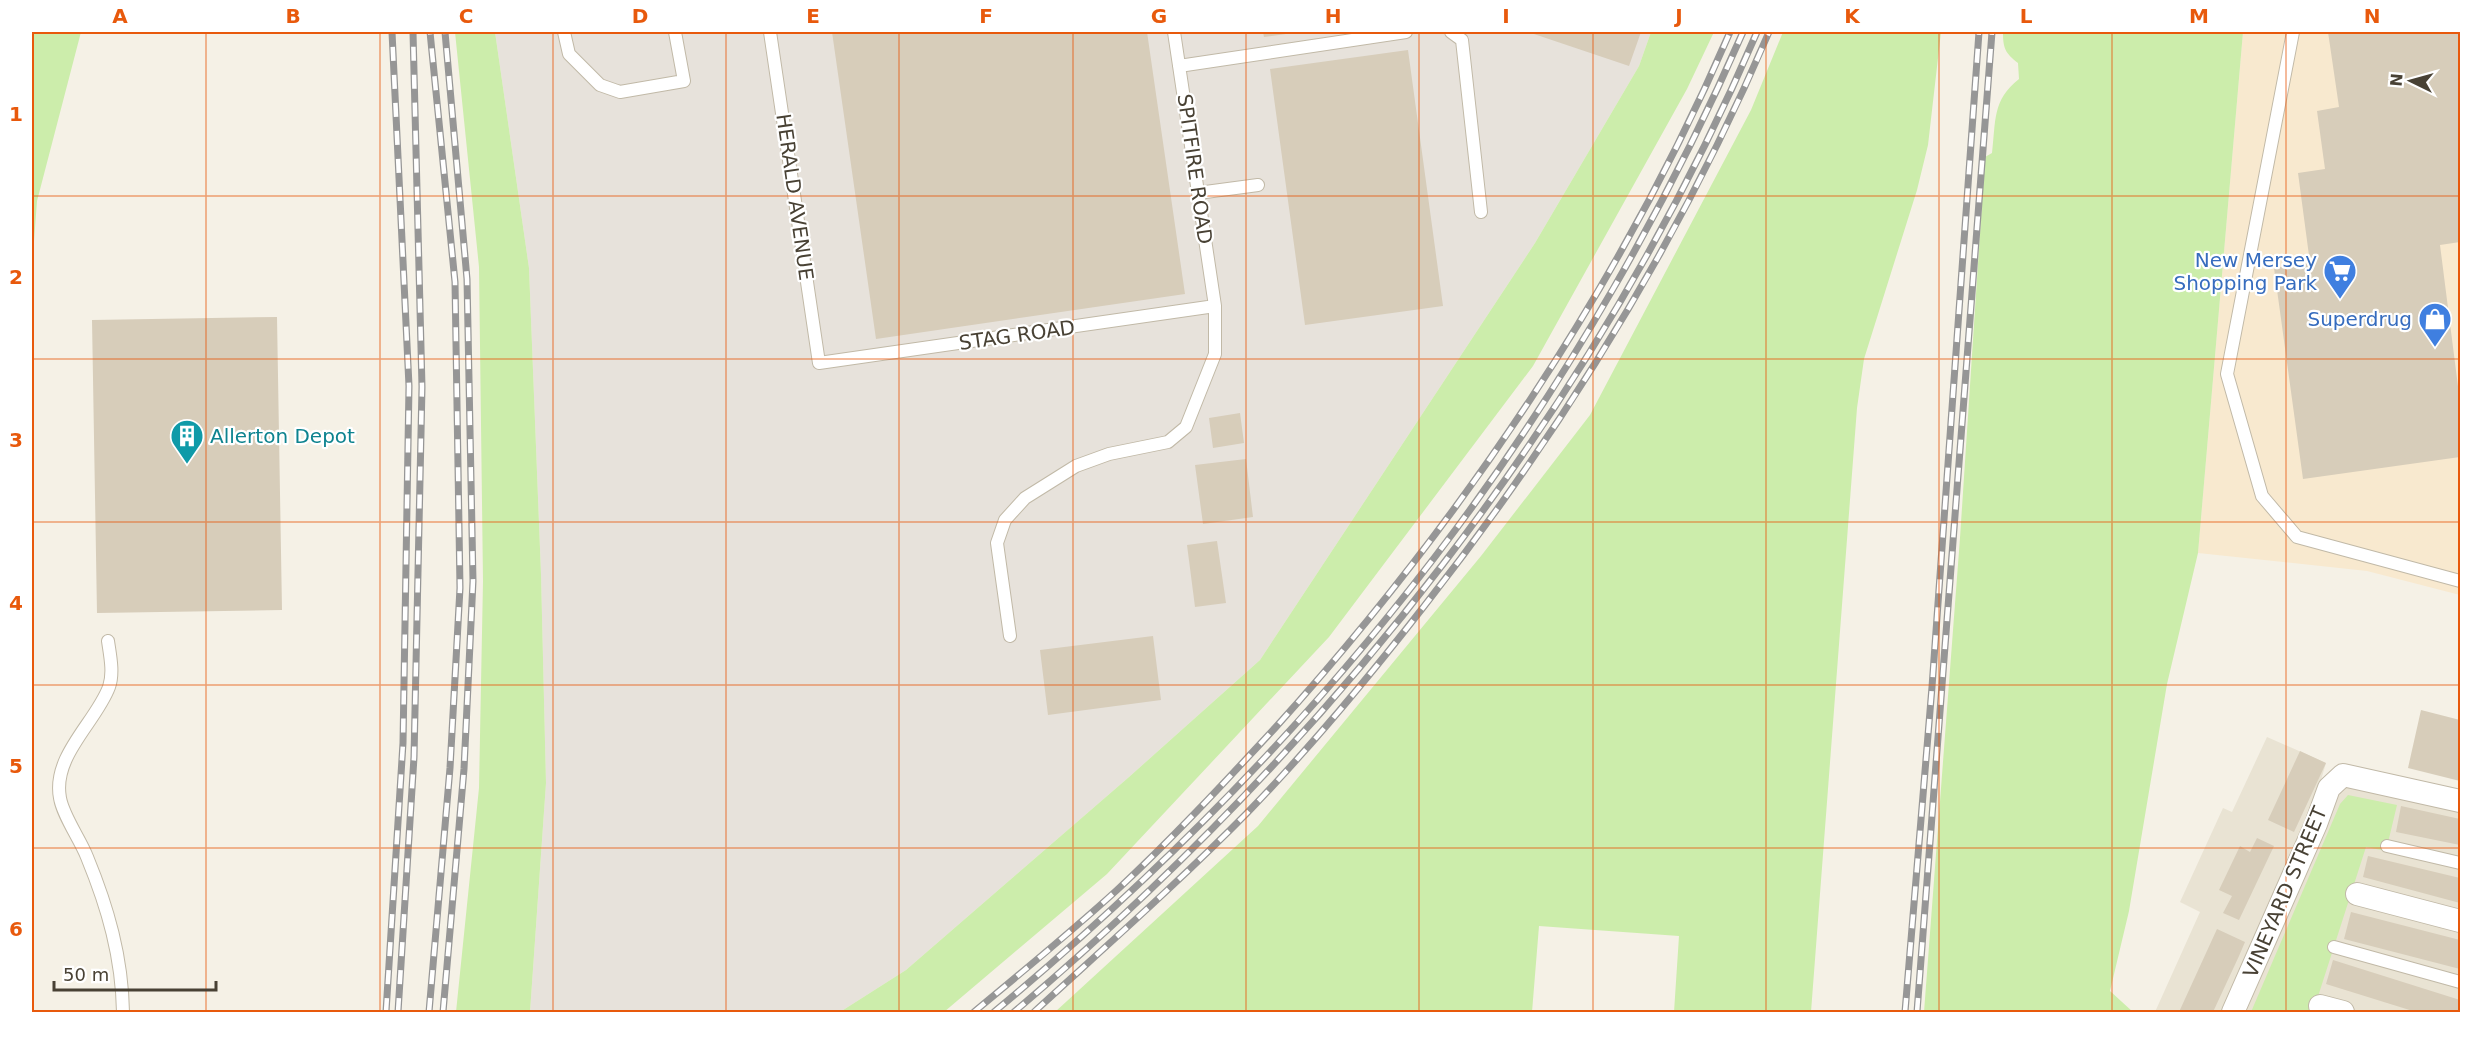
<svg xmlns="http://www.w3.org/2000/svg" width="2492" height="1044" font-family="'DejaVu Sans',sans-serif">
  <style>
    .residential { fill: #e9e3d3 }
    .commercial { fill: #f8e9cf }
    .industrial { fill: #e7e2db }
    .green { fill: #ccedab }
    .building { fill: #d7cdba }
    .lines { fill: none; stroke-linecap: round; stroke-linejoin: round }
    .lane-casing { stroke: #c1b9a7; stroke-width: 14 }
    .street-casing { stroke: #c1b9a7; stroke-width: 24 }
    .lane { stroke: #fff; stroke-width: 12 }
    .street { stroke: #fff; stroke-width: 22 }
    .rail-casing { stroke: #969696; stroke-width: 7 }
    .rail { stroke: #fff; stroke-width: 4.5; stroke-dasharray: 14; stroke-linecap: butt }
    .grid { fill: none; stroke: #e8590c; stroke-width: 1.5; stroke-opacity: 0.55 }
    .labels { text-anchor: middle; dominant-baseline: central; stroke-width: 4.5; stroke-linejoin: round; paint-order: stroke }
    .street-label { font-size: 20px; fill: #484134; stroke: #fff }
    .shop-label { font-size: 20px; fill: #366cbe; stroke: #fff; text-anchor: end }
    .culture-label { font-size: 20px; fill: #0d838f; stroke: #fff; text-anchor: start }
    .neatline { fill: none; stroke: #e8590c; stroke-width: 2 }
    .grid-label { font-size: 20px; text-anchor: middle; font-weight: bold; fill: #e8590c }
  </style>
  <rect width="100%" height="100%" fill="#f5f1e6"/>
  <path class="residential" d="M 2267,737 L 2326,763 L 2321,780 L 2460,811 L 2460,1012 L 2155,1012 L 2200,912 L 2180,902 L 2223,808 L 2232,812 Z"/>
  <path class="commercial" d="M 2243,32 L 2460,32 L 2460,595 L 2367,571 L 2198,553 Z"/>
  <path class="industrial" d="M 495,32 L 1651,32 L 1639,66 L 1535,243 L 1260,660 L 1129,777 L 906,970 L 840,1012 L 530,1012 L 546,783 L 541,574 L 529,268 Z"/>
  <path class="green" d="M 32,32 L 81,32 L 37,201 L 32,268 Z
    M 455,32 L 495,32 L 529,268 L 541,574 L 546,783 L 530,1012 L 456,1012 L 479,788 L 483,581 L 479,267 Z
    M 1651,32 L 1714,32 L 1687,89 L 1533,366 L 1329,637 L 1107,874 L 944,1012 L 840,1012 L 906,970 L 1129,777 L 1260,660 L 1535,243 L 1639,66 Z
    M 1783,32 L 1941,32 L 1928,145 L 1917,190 L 1864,359 L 1857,408 L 1811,1012 L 1674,1012 L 1679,936 L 1539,926 L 1532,1012 L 1055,1012 L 1258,826 L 1481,556 L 1590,415 L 1751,110 Z
    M 2003,32 L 2243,32 L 2198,553 L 2167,684 L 2129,911 L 2110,991 L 2133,1012 L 1924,1012 L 1960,538 L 1985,157 L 1992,153 C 1996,121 1992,100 2019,79 L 2018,63 C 2005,53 2003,48 2003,32 Z
    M 2348,795 L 2397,805 L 2386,851 L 2366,847 L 2313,1012 L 2251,1012 L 2340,804 Z"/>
  <path class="building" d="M 832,32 L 1147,32 L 1185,294 L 876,339 Z
    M 1263,32 L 1293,32 L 1293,33 L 1264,37 Z
    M 1528,32 L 1641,32 L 1629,66 Z
    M 2328,32 L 2460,32 L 2460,242 L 2440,245 L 2460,402 L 2460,457 L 2303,479 L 2274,268 L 2310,263 L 2298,173 L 2325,169 L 2317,111 L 2339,107 Z
    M 1408,50 L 1443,306 L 1305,325 L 1270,69 Z
    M 277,317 L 282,610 L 97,613 L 92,320 Z
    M 1240,413 L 1244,443 L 1213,448 L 1209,418 Z
    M 1246,459 L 1253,517 L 1203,524 L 1195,465 Z
    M 1217,541 L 1226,603 L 1195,607 L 1187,545 Z
    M 1153,636 L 1161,700 L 1048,715 L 1040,650 Z
    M 2421,710 L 2460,720 L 2460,781 L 2408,768 Z
    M 2300,751 L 2326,763 L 2294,832 L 2268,820 Z
    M 2401,806 L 2460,819 L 2460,845 L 2396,832 Z
    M 2257,838 L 2274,846 L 2239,920 L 2223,913 L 2232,896 L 2219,890 L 2240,846 L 2250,852 Z
    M 2368,856 L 2460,878 L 2460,903 L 2363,877 Z
    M 2351,912 L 2460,940 L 2460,969 L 2344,939 Z
    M 2217,929 L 2245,942 L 2239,956 L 2213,1012 L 2179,1012 Z
    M 2333,960 L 2460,1000 L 2460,1012 L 2416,1012 L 2326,984 Z"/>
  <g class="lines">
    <g class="lane-casing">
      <path id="lane" d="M 564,32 L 569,54 L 600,85 L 620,92 L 684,81 L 675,32
        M 770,32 L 819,363 L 1215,306
        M 1451,32 L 1462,40 L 1481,212
        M 2293,32 L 2227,374 L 2262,496 L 2297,537 L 2460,581
        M 1179,66 L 1406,32
        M 1198,193 L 1258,185
        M 1010,636 L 997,543 L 1005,520 L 1025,498 L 1076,466 L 1109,454 L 1168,442 L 1186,427 L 1215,354 L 1215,306 L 1174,32
        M 108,641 C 110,655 114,673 109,687 C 96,722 52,756 60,798 C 63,816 80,839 87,857 C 108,908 122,957 123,1012
        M 2387,846 L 2460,863
        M 2334,947 L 2460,982"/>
    </g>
    <g class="street-casing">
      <path id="street" d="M 2357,894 L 2460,921
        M 2320,1006 L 2343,1012
        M 2233,1012 L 2316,824 L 2329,788 L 2343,775 L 2460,801"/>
    </g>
    <use href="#lane" class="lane"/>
    <use href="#street" class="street"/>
    <g class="rail-casing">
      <path id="rail" d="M 386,1012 L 403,743 L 409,386 L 392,32
        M 398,1012 L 414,757 L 422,387 L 413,32
        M 429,1012 L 450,768 L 460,588 L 455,282 L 430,32
        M 443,1012 L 464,769 L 473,581 L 467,279 L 445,32
        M 974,1012 C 1022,972 1071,932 1117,890 C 1172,839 1224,783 1275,728 C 1461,522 1620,287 1730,32
        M 994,1012 C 1165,870 1323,708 1456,529 C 1568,378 1668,204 1743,32
        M 1014,1012 C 1329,746 1594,412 1757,32
        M 1034,1012 C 1105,947 1179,882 1247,813 C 1310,748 1369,677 1425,605 C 1563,429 1681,238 1769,32
        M 1905,1012 L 1932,687 L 1979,32
        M 1917,1012 L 1992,32"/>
    </g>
    <use href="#rail" class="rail"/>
  </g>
  <path class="grid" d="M 206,32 L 206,1012M 380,32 L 380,1012M 553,32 L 553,1012M 726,32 L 726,1012M 899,32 L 899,1012M 1073,32 L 1073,1012M 1246,32 L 1246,1012M 1419,32 L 1419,1012M 1593,32 L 1593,1012M 1766,32 L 1766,1012M 1939,32 L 1939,1012M 2112,32 L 2112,1012M 2286,32 L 2286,1012M 32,196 L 2460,196M 32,359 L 2460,359M 32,522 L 2460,522M 32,685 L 2460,685M 32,848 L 2460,848"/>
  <defs>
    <g id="supermarket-pin" transform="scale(1.725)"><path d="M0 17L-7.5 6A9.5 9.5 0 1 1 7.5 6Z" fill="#3f7fe0" stroke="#fff"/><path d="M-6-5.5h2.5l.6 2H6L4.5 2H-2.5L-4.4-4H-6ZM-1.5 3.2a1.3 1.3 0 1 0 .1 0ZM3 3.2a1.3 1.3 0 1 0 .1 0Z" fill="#fff"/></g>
    <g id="shop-pin" transform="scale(1.725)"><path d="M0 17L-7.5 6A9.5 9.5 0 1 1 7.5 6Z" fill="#3f7fe0" stroke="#fff"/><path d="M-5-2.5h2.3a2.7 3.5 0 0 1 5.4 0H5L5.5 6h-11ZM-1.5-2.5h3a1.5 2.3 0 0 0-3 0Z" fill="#fff"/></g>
    <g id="building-pin" transform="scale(1.725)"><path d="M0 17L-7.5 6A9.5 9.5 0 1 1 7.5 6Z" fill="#0f9aa8" stroke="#fff"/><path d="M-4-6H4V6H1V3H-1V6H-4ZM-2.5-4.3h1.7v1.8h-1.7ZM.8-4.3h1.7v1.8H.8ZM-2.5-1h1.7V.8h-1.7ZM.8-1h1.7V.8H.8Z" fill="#fff"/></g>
  </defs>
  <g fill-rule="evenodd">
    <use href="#supermarket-pin" x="2340" y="271"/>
    <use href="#shop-pin" x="2435" y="319"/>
    <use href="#building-pin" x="187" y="436"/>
  </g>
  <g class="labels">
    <g class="street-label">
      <text transform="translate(1195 169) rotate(82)">SPITFIRE ROAD</text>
      <text transform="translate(795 197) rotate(82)">HERALD AVENUE</text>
      <text transform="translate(1017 335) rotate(-8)">STAG ROAD</text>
      <text transform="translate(2285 892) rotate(-67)">VINEYARD STREET</text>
    </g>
    <g class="shop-label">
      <text x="2317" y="260">New Mersey<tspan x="2317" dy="23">Shopping Park</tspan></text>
      <text x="2412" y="319">Superdrug</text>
    </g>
    <g class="culture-label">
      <text x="210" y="436">Allerton Depot</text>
    </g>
  </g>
  <rect width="2492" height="1044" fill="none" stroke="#ffffff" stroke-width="66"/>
  <g transform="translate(2411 81) rotate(275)" stroke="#ffffff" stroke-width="4.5" paint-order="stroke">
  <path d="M0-4.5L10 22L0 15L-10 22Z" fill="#484134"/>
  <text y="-9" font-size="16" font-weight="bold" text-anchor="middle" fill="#484134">N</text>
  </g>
  <path d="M54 981v9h162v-9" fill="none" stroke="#484134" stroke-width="3"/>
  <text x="63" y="981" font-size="18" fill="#484134" stroke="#ffffff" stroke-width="4.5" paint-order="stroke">50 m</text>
  <rect x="33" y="33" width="2426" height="978" class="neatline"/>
  <g class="grid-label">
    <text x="120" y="23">A</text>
    <text x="293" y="23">B</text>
    <text x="466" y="23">C</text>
    <text x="640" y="23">D</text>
    <text x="813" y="23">E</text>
    <text x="986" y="23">F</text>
    <text x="1159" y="23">G</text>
    <text x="1333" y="23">H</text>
    <text x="1506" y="23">I</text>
    <text x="1679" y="23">J</text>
    <text x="1852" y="23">K</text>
    <text x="2026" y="23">L</text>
    <text x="2199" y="23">M</text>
    <text x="2372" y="23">N</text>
    <text x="16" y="121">1</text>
    <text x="16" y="284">2</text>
    <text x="16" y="447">3</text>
    <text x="16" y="610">4</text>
    <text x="16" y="773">5</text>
    <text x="16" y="936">6</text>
  </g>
</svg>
